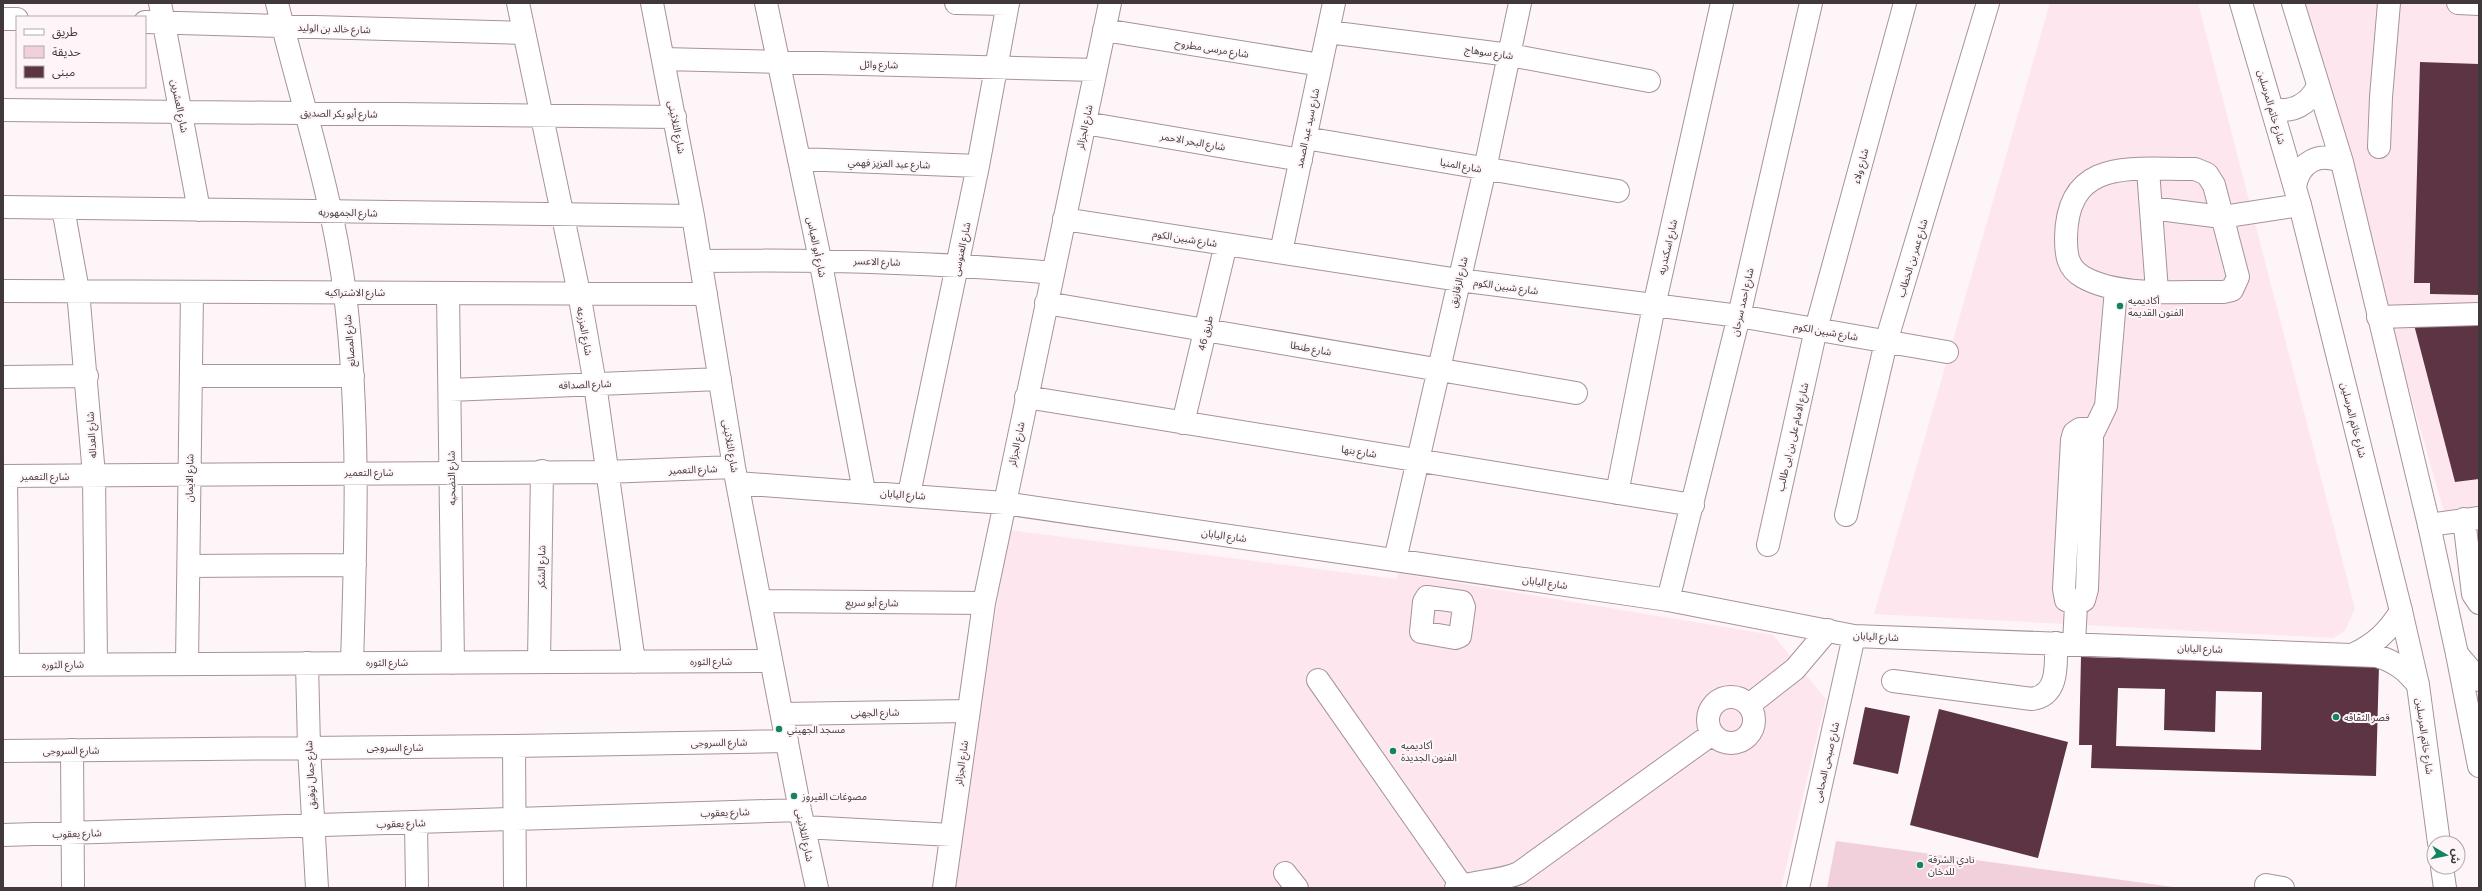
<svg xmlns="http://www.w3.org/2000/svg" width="2482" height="891" font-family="Commissioner,'Noto Sans Arabic',sans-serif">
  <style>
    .built { fill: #fee6ee }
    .green { fill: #f1d0db }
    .building { fill: #5d3444; fill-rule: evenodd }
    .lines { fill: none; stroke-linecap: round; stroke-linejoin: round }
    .minor-casing { stroke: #a69399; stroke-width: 24 }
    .major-casing { stroke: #a69399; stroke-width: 24 }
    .minor { stroke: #fff; stroke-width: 22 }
    .major { stroke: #fff; stroke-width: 22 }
    .poi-dot { fill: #128462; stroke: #fef5f8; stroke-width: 1.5 }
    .labels { text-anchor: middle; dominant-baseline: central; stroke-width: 4; stroke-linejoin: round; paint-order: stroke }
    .street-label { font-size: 10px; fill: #40383b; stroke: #fef5f8 }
    .poi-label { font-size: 10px; fill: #40383b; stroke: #fef5f8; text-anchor: start }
  </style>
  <rect width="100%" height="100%" fill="#fef5f8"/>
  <path class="built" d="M 2050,3 L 2198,3 L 2355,609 L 2345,631 L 2333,638 L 1874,614 Z
    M 2299,3 L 2479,3 L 2479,524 L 2448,526 Z
    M 1009,530 L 1397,579 L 1398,573 L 1773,635 L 1826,699 L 1781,888 L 951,888 Z"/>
  <path class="green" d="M 1836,841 L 2181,888 L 1827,888 Z"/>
  <path class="building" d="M 2420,62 L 2479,64 L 2479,295 L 2430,294 L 2430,283 L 2414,283 Z
    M 2412,317 L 2479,318 L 2479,479 L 2455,482 Z
    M 2081,657 L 2379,665 L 2376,776 L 2091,768 L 2092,745 L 2079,745 ZM 2118,688 L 2165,689 L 2164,730 L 2215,732 L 2216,691 L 2262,692 L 2261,750 L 2116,746 Z
    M 1865,707 L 1910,716 L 1898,774 L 1853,764 Z
    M 1939,709 L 2068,742 L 2038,858 L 1910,825 Z"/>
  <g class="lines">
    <g class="minor-casing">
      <path id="minor" d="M 160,3 L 199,210
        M 277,3 C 300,98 333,196 345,294 C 360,416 356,539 352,662
        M 518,3 L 579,293 L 595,384 L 634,662
        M 652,3 L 693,216 L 734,467 L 800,810 L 817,888
        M 766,3 L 820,259 L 864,491
        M 956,3 L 1008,4
        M 2458,3 L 2479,4
        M 3,19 L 17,19
        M 145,22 L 524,33
        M 1104,30 L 1321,65
        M 1328,32 L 1510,55 L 1649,81
        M 663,59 L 1096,70
        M 3,110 L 675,117
        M 1085,123 L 1301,160
        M 1305,138 L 1618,191
        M 2379,147 L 2381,97 L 2389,3
        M 799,159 L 978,166
        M 2195,169 L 2207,174 L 2214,185 L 2238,277 L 2232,290 L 2223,292 C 2180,291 2120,298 2083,277 C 2067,268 2066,254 2066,238 C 2067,155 2135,170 2195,169 Z
        M 2148,170 L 2157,291
        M 3,207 L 693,216
        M 63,208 L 78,291 L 94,475 L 96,663
        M 2151,208 L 2222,217 L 2300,205
        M 1064,219 L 1459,280 L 1739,316 L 1947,352
        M 1281,252 L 1334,3
        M 701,261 C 819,259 935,262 1053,273
        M 3,291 L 706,294
        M 448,293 L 453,663
        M 1046,303 L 1576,393
        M 2378,317 L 2479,314
        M 191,376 L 353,376
        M 3,377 L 87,376
        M 450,390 L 720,379
        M 1026,397 L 1693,505
        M 1183,423 L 1226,244
        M 2080,429 L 2087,429 L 2092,435 L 2092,442 L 2087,589 L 2084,600 L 2076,605 L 2066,600 L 2064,589 L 2072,440 L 2074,433 Z
        M 2092,435 L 2106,406 L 2116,289
        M 3,476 L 606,472 L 734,467
        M 6,476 L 8,664
        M 737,483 L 1004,503 L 1668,600 L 1854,636 L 2377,656 C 2396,662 2406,670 2418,685
        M 1617,493 L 1654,306 L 1722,3
        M 909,494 L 978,166 L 1008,3
        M 1846,515 L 1886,342 L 1988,3
        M 2464,519 L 2473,594 L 2479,603
        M 2429,525 L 2479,518
        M 1768,545 L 1816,329 L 1905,3
        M 1395,560 L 1485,169 L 1520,3
        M 189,566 L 355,565
        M 1427,597 L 1462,602 L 1464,607 L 1460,636 L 1455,638 L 1421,632 L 1424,602 Z
        M 1668,600 L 1739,316 L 1811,3
        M 760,601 L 984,603
        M 2074,644 L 2076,605
        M 2354,654 C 2375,644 2389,631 2401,611
        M 2457,654 L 2479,680
        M 539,662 L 542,471
        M 307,663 L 309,748 L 317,888
        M 187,664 L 192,292
        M 3,665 L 771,661
        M 1318,680 L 1462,886
        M 1893,681 L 2032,699 C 2059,695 2056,665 2056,643
        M1708 720a23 23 0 1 1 46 0a23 23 0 1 1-46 0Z
        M 1749,705 L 1795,669 L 1828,630
        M 782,714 L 968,711
        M 514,746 L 515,888
        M 72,750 L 73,888
        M 3,751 L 514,746 L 787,741
        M 416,823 L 417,888
        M 804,827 L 951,835
        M 3,835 L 800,810
        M 1285,873 L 1297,888
        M 2266,885 L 2283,888
        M 944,888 L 984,603 L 1110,3
        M 1456,888 C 1477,880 1499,882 1519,873 L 1712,734
        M 1798,888 L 1854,636"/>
    </g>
    <g class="major-casing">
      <path id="major" d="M 2241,3 L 2300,205 L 2401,611 L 2418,685 L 2439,843
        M 2293,3 L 2342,162 L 2429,525 L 2457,654 L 2479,766
        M 2273,109 C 2293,113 2309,104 2318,86
        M 2295,187 C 2299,162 2319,151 2342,162
        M 2442,867 L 2445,888"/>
    </g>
    <use href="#minor" class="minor"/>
    <use href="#major" class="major"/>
  </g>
  <g class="poi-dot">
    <circle cx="2120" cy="306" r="4"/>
    <circle cx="2336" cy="717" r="4"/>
    <circle cx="779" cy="729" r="4"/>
    <circle cx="1393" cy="751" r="4"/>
    <circle cx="794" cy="796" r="4"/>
    <circle cx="1920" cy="865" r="4"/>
  </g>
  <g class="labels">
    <g class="street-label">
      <text transform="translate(334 28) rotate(2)">شارع خالد بن الوليد</text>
      <text transform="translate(1212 48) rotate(9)">شارع مرسى مطروح</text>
      <text transform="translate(1489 52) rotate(8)">شارع سوهاج</text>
      <text transform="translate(879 64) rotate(1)">شارع وائل</text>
      <text transform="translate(180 106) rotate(79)">شارع العشرين</text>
      <text transform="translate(2272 107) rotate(74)">شارع خاتم المرسلين</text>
      <text transform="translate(339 113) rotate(1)">شارع أبو بكر الصديق</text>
      <text transform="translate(677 127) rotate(79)">شارع الثلاثينى</text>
      <text transform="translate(1084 127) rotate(-78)">شارع الجزائر</text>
      <text transform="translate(1307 128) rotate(-78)">شارع سيد عبد الصمد</text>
      <text transform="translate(1193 141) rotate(10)">شارع البحر الاحمر</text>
      <text transform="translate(889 163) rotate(2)">شارع عبد العزيز فهمي</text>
      <text transform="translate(1461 165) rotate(10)">شارع المنيا</text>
      <text transform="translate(1860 166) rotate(-75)">شارع ولاء</text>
      <text transform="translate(348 212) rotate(1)">شارع الجمهوريه</text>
      <text transform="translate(1185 238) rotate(9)">شارع شبين الكوم</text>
      <text transform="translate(817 247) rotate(78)">شارع أبو العباس</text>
      <text transform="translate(1667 247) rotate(-77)">شارع اسكندريه</text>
      <text transform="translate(961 249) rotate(-78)">شارع العنوسى</text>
      <text transform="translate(1912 258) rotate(-73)">شارع عمر بن الخطاب</text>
      <text transform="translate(877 261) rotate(2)">شارع الاعسر</text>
      <text transform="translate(1458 282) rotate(-77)">شارع الزقازيق</text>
      <text transform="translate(1506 286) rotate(8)">شارع شبين الكوم</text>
      <text x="355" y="292">شارع الاشتراكيه</text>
      <text transform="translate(1742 302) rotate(-77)">شارع احمد سرحان</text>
      <text transform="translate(585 331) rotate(80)">شارع المزرعه</text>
      <text transform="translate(1826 331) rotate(10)">شارع شبين الكوم</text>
      <text transform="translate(1205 333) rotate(-76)">طريق 46</text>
      <text transform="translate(349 341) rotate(-95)">شارع المصانع</text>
      <text transform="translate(1311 348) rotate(10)">شارع طنطا</text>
      <text transform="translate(585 384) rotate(-2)">شارع الصداقه</text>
      <text transform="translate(2354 420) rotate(76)">شارع خاتم المرسلين</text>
      <text transform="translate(91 435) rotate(-94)">شارع العداله</text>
      <text transform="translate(1792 437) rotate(-77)">شارع الامام على بن ابى طالب</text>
      <text transform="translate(1016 444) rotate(-78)">شارع الجزائر</text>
      <text transform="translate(731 446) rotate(80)">شارع الثلاثينى</text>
      <text transform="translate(1359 451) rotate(9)">شارع بنها</text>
      <text transform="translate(693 469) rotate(-2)">شارع التعمير</text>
      <text x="369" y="472">شارع التعمير</text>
      <text x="45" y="476">شارع التعمير</text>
      <text transform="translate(189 478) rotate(-89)">شارع الايمان</text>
      <text transform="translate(451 478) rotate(-91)">شارع التضحيه</text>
      <text transform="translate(903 494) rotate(4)">شارع اليابان</text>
      <text transform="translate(1224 535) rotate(8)">شارع اليابان</text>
      <text transform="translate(541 567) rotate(-89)">شارع الشكر</text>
      <text transform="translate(1545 582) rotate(8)">شارع اليابان</text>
      <text transform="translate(872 602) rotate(1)">شارع أبو سريع</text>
      <text transform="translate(1876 636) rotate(3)">شارع اليابان</text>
      <text transform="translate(2200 648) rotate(2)">شارع اليابان</text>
      <text x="711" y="661">شارع الثوره</text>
      <text x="387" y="662">شارع الثوره</text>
      <text transform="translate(63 664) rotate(-1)">شارع الثوره</text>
      <text transform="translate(875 712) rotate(-1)">شارع الجهنى</text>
      <text transform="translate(2425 736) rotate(82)">شارع خاتم المرسلين</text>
      <text transform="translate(719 742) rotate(-1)">شارع السروجى</text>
      <text x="395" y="747">شارع السروجى</text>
      <text transform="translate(71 750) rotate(-1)">شارع السروجى</text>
      <text transform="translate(1826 762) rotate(-77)">شارع صبحى المحامى</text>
      <text transform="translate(961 763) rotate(-82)">شارع الجزائر</text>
      <text transform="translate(310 775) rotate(-93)">شارع جمال توفيق</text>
      <text transform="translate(725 812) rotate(-2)">شارع يعقوب</text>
      <text transform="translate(401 823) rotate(-2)">شارع يعقوب</text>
      <text transform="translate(77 833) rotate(-2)">شارع يعقوب</text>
      <text transform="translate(805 835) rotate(78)">شارع الثلاثينى</text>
    </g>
    <g class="poi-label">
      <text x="2128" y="300">أكاديميه<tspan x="2128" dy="12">الفنون القديمة</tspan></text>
      <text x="2344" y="717">قصر الثقافه</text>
      <text x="787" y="729">مسجد الجهيني</text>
      <text x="1401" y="745">أكاديميه<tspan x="1401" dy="12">الفنون الجديدة</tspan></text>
      <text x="802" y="796">مصوغات الفيروز</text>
      <text x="1928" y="859">نادي الشرقة<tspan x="1928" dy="12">للدخان</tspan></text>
    </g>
  </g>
  <rect width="2482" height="891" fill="none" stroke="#40383b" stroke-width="8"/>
  <rect x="16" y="16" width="130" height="72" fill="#fef5f8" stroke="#b2a9ac"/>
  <rect x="24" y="29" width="20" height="6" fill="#ffffff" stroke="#b2a9ac"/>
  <text x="52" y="36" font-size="12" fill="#40383b">طريق</text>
  <rect x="24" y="46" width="20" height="12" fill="#f1d0db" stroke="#b2a9ac"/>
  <text x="52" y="56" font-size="12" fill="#40383b">حديقة</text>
  <rect x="24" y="66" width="20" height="12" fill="#5d3444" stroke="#b2a9ac"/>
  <text x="52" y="76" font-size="12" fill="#40383b">مبنى</text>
  <g transform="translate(2446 855) rotate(99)"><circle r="19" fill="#fef5f8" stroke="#b2a9ac"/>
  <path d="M0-3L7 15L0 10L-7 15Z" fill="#128462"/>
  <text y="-6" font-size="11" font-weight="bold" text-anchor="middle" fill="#40383b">ش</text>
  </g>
</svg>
